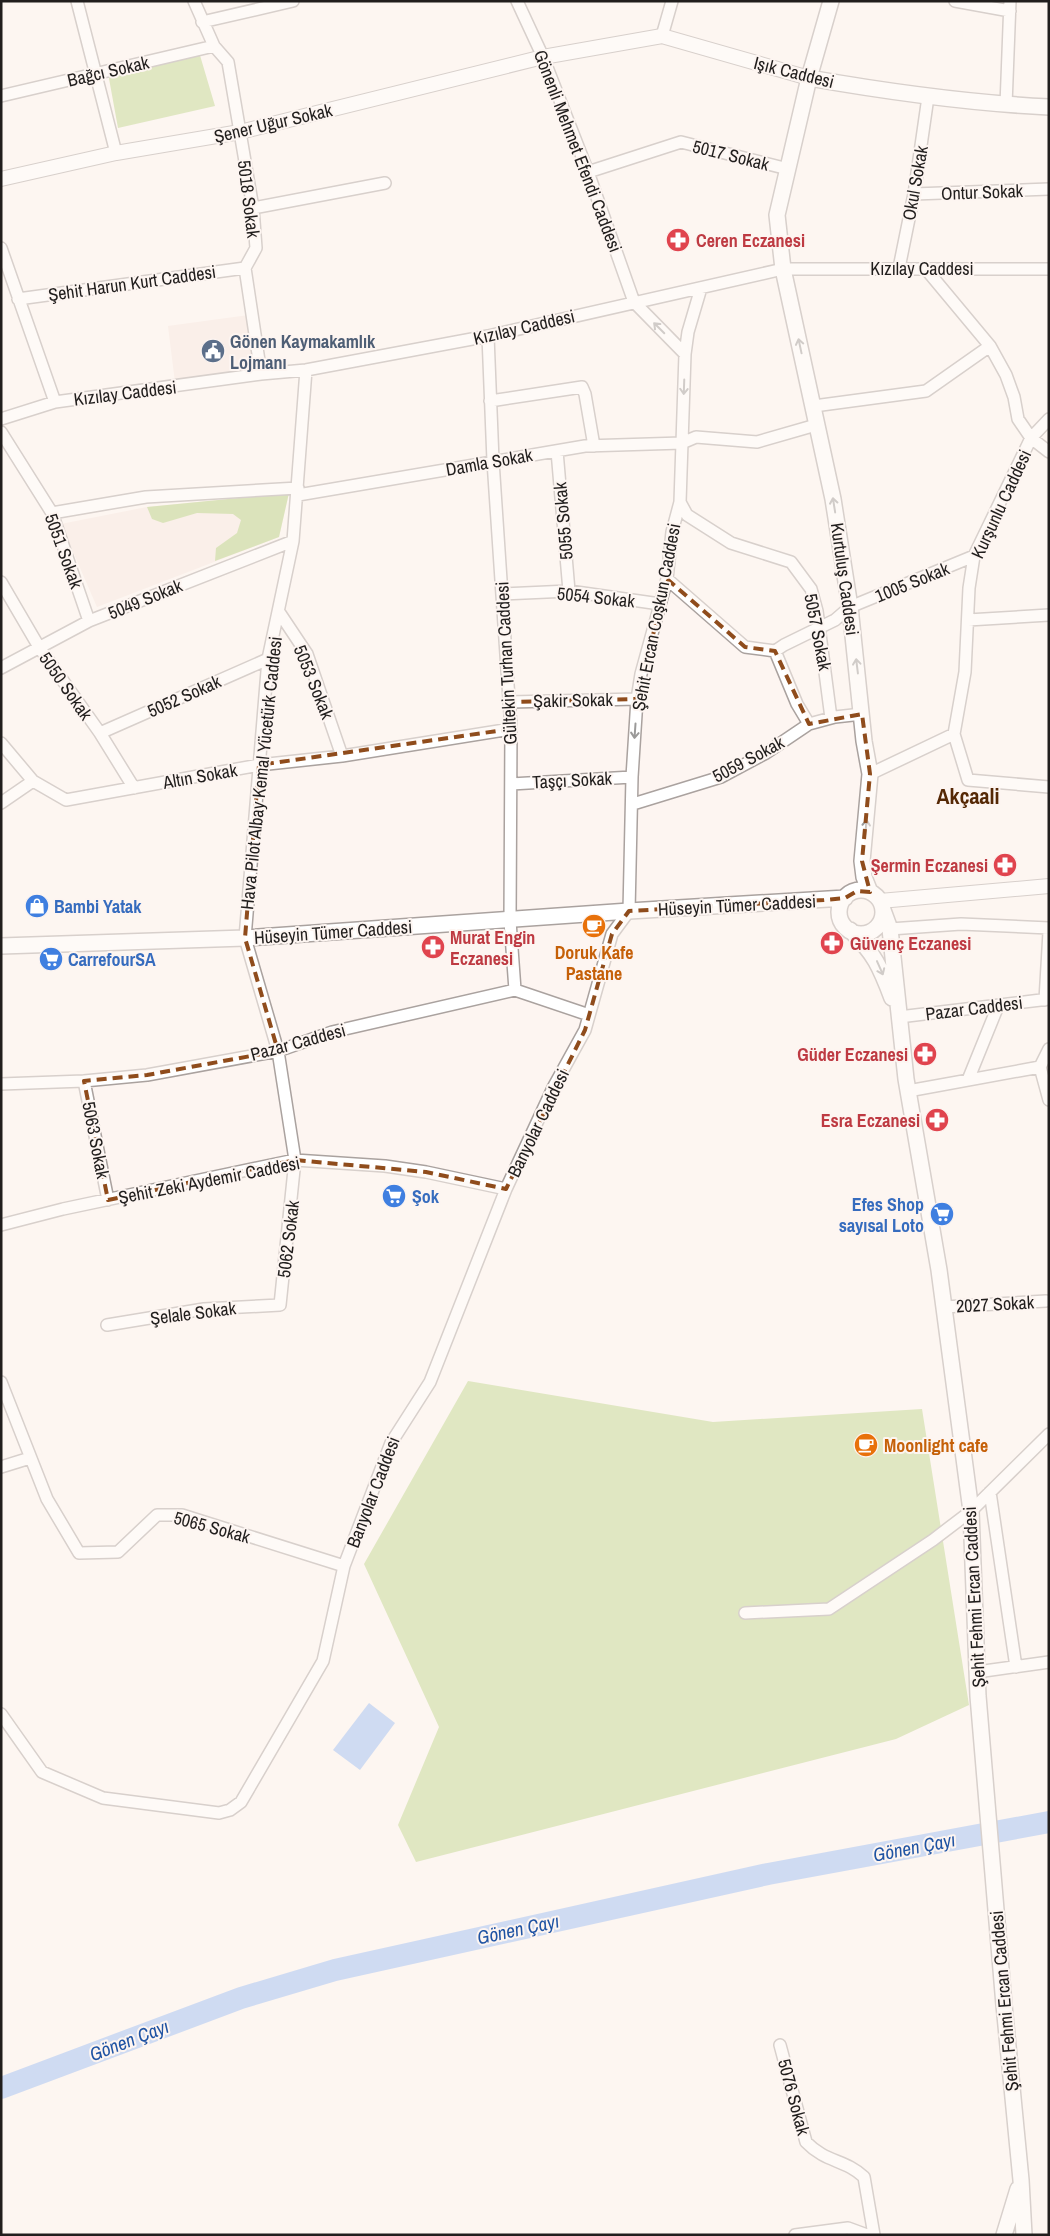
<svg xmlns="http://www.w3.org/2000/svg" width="1050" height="2236" font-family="'Archivo Narrow',sans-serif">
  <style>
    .built { fill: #f6e6df }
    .green { fill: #bcd58a }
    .forest { fill: #b2cd7b }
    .water { fill: #98bbf3 }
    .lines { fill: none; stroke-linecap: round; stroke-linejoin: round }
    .river { stroke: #98bbf3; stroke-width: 22 }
    .minor-casing { stroke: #aaa29f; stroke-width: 14 }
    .tertiary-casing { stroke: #aaa29f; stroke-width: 16 }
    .secondary-casing { stroke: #aaa29f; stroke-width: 18 }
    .minor { stroke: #fff; stroke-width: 11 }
    .tertiary { stroke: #fff; stroke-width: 14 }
    .secondary { stroke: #fff; stroke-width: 15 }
    .oneway { stroke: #9b9a99 }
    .marked { fill: none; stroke: #8f4c1c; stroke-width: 4; stroke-dasharray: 10 6; stroke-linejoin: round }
    .labels { text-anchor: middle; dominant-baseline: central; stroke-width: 4; stroke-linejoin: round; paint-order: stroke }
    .street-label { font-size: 18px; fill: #211e1d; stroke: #fdf5f1 }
    .health-label { font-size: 18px; font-weight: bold; fill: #be3a42; stroke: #fdf5f1; text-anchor: start }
    .service-label { font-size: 18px; font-weight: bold; fill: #4e5e75; stroke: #fdf5f1; text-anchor: start }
    .shop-label { font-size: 18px; font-weight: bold; fill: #366cbe; stroke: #fdf5f1; text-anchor: start }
    .food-label { font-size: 18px; font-weight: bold; fill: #c56008; stroke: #fdf5f1 }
    .water-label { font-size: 19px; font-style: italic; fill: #1f53a3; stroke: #fdf5f1 }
    .district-label { font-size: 22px; font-weight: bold; fill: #552805; stroke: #fdf5f1 }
  </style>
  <rect width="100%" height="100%" fill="#fdf5f1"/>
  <path class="built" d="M 249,315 L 257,371 L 175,382 L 168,326 Z
    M 289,493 L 279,537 L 97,607 L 61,524 L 147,507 Z"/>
  <path class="green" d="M 199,52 L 215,106 L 118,128 L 108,73 Z
    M 468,1381 L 713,1422 L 922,1409 L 969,1705 L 896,1739 L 416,1862 L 398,1825 L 439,1727 L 364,1564 Z"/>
  <path class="forest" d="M 289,493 L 279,537 L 215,561 L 216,548 L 237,533 L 241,520 L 233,514 L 197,513 L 163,523 L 152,519 L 147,507 Z"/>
  <path class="water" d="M 369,1703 L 395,1723 L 360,1770 L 333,1750 Z"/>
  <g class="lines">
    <path class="river" d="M 1,2088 L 241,1998 L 335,1970 L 768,1874 L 1049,1822"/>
    <g class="minor-casing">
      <path id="minor" d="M 77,1 L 116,153
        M 194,1 L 214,46 L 228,62 L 253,208 L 256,248 L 245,268 L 261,374
        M 517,1 L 543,57 L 588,172 L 634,302 L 685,354
        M 955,1 L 1010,11
        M 202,22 L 293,1
        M 662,36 L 672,1
        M 1,96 L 214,46
        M 1006,105 L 1010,1
        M 588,172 L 681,142 L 788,169
        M 914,194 L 1049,189
        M 253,208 L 385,183
        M 1,248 L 55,402
        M 899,268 L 914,194 L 928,97
        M 925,268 L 990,346 L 1006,375 L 1014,397 L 1018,419 L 1031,438 L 1049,452
        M 18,299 L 245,268
        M 488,336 L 493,461 L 511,729 L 510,921 L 515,990
        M 490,401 L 582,387 L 585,394 L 594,446
        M 814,406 L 926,391 L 990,346
        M 1,419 L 55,402 L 261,374 L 306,370 L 488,336 L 783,269 L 1049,269
        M 1049,419 L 1031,438 L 974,556 L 969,588 L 965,672 L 954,734 L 968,780 L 1049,787
        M 1,432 L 52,513 L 89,621
        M 557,451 L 569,591
        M 298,495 L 585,446 L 682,443 L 696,437 L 757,442 L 816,425
        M 680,502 L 687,515 L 731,543 L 791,562 L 811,589 L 817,611 L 831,718
        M 52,513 L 146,497 L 298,488
        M 667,579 L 745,647 L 775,651 L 797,704 L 809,724
        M 1,582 L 39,647 L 100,733 L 134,788
        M 502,594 L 569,591 L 660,604
        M 279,612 L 307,654 L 342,756
        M 968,620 L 1049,615
        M 775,651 L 784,645 L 835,620 L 850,607 L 974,556
        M 1,668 L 89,621 L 293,541
        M 510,702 L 637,699
        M 100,733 L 268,659
        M 1,743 L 33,781 L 66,800 L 259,765 L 342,756 L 511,729
        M 870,774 L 954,734
        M 511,784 L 632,777
        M 1,803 L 33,781
        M 633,804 L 721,777 L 766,753 L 809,724 L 835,717 L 862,714
        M 890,929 L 961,924 L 1049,928
        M 1045,1000 L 1049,932
        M 899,1017 L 1049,999
        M 1040,1067 L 1049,1100
        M 1040,1067 L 1049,1049
        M 968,1080 L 998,1006
        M 84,1081 L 108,1200
        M 1,1084 L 84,1081 L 147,1075 L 278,1051 L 332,1032 L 515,990 L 589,1015
        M 908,1091 L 1040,1067
        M 1,1225 L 63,1209 L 295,1160 L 385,1166 L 426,1172 L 506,1189
        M 944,1307 L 1046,1301
        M 107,1325 L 204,1309 L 280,1305 L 295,1160 L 278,1051 L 245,938 L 268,659 L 293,541 L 306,370
        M 1,1382 L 47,1499 L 79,1553 L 118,1552 L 157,1515 L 182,1515 L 344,1566
        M 1,1467 L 30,1458
        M 990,1492 L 1016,1667
        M 745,1613 L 829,1609 L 933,1540 L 971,1511 L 1049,1434
        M 977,1672 L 1049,1662
        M 1,1714 L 42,1772 L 103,1798 L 219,1813 L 230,1810 L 241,1802 L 323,1661 L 344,1566 L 391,1443 L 430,1382 L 506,1189 L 553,1088 L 585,1030 L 612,934 L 629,911 L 632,777 L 637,699 L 641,674 L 667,579 L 672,532 L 680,502 L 685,354 L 688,332 L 701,288
        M 780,2045 L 806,2142 C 826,2163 845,2159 864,2177 L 874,2235
        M 795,2235 L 848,2228 L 867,2235"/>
    </g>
    <g class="tertiary-casing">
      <path id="tertiary" d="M 1,179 L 116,153 L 240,132 L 543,57 L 662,36 L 809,78
        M 880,901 L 1049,886"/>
    </g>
    <g class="secondary-casing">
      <path id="secondary" d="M 831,1 L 809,78 L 777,215 L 783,269 L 833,499 L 850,607 L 864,741 L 870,774 L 862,861 L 864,877 L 870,892
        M 809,78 C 889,92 968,103 1049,107
        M839 912a22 22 0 1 1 44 0a22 22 0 1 1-44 0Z
        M 883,910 L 890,929 L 906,1079 L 939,1270 L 971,1511 L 978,1696 L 1004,2005 L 1021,2180 L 1024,2235
        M 850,930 C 874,952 881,969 892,998
        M 1,946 L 245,938 L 629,911 L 845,898
        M 1004,2235 L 1018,2189"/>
    </g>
    <use href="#minor" class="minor"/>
    <use href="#tertiary" class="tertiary"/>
    <use href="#secondary" class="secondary"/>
  </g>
  <defs><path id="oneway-shaft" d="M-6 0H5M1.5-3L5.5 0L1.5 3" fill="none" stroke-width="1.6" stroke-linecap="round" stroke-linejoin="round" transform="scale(1.25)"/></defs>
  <g class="oneway">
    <use href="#oneway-shaft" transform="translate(659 328) rotate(-135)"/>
    <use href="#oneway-shaft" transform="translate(800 346) rotate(-102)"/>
    <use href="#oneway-shaft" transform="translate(684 387) rotate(92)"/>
    <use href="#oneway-shaft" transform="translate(834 505) rotate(-99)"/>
    <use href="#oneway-shaft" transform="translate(857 666) rotate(-97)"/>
    <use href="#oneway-shaft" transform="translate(635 731) rotate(94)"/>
    <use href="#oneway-shaft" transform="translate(866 827) rotate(-84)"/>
    <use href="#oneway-shaft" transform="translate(880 968) rotate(66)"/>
  </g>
  <path d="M0 0H1050V2236H0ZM 667,579 L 745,647 L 775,651 L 809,724 L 862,714 L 870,774 L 862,861 L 870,892 L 857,891 L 845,898 L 824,900 L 629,911 L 612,934 L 585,1030 L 506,1189 L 426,1172 L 295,1160 L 108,1200 L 84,1081 L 147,1075 L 278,1051 L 245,938 L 259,765 L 511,729 L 510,702 L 637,699 Z" fill="#fdf5f1" fill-opacity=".55" fill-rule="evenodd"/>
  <path class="marked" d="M 667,579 L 745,647 L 775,651 L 809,724 L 862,714 L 870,774 L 862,861 L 870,892 L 857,891 L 845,898 L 824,900 L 629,911 L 612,934 L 585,1030 L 506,1189 L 426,1172 L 295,1160 L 108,1200 L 84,1081 L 147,1075 L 278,1051 L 245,938 L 259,765 L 511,729 L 510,702 L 637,699 Z"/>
  <defs>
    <g id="pharmacy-disc" transform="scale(1.25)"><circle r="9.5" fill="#e0444e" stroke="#fdf5f1"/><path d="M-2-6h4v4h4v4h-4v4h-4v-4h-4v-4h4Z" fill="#fff"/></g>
    <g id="civic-disc" transform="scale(1.25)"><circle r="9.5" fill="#5c6f8a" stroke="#fdf5f1"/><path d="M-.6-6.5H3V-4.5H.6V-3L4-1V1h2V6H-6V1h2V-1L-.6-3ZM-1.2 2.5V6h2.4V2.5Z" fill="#fff"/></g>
    <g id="shop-disc" transform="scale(1.25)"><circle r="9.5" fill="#3f7fe0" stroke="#fdf5f1"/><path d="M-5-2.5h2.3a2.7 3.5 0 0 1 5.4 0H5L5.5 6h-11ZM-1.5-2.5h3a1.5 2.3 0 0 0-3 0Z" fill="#fff"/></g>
    <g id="cafe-disc" transform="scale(1.25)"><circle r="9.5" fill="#e8710a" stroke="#fdf5f1"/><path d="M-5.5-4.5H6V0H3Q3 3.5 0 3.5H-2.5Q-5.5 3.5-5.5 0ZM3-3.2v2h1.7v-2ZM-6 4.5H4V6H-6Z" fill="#fff"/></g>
    <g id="supermarket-disc" transform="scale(1.25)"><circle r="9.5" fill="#3f7fe0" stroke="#fdf5f1"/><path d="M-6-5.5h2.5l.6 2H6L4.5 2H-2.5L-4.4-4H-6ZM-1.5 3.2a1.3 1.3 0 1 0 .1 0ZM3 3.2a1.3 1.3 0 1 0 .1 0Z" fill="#fff"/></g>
  </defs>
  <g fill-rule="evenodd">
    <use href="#pharmacy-disc" x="678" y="240"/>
    <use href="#civic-disc" x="213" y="351"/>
    <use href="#pharmacy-disc" x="1005" y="865"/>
    <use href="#shop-disc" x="37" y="906"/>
    <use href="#cafe-disc" x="594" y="926"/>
    <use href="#pharmacy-disc" x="832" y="943"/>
    <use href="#pharmacy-disc" x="433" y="947"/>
    <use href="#supermarket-disc" x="51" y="959"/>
    <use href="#pharmacy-disc" x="925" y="1054"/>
    <use href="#pharmacy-disc" x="937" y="1120"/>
    <use href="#supermarket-disc" x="394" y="1196"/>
    <use href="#supermarket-disc" x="942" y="1214"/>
    <use href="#cafe-disc" x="866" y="1445"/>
  </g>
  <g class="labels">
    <g class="street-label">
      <text transform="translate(108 71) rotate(-13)">Bağcı Sokak</text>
      <text transform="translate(794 72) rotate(14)">Işık Caddesi</text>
      <text transform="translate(273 123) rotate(-13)">Şener Uğur Sokak</text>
      <text transform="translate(578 151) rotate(69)">Gönenli Mehmet Efendi Caddesi</text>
      <text transform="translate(731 155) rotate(14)">5017 Sokak</text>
      <text transform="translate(915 183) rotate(-80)">Okul Sokak</text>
      <text transform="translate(982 192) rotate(-2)">Ontur Sokak</text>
      <text transform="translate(249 199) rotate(83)">5018 Sokak</text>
      <text x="922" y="268">Kızılay Caddesi</text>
      <text transform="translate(132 283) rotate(-8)">Şehit Harun Kurt Caddesi</text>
      <text transform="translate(524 327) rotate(-13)">Kızılay Caddesi</text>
      <text transform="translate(125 393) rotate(-7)">Kızılay Caddesi</text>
      <text transform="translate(489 462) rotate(-10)">Damla Sokak</text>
      <text transform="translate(1001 504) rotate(-65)">Kurşunlu Caddesi</text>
      <text transform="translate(563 521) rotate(-95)">5055 Sokak</text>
      <text transform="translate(64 551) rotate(70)">5051 Sokak</text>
      <text transform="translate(845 579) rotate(82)">Kurtuluş Caddesi</text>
      <text transform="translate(912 582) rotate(-22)">1005 Sokak</text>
      <text transform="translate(596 597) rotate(6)">5054 Sokak</text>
      <text transform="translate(145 599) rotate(-22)">5049 Sokak</text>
      <text transform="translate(656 617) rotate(-79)">Şehit Ercan Coşkun Caddesi</text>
      <text transform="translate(818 632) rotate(79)">5057 Sokak</text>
      <text transform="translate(506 663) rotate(-93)">Gültekin Turhan Caddesi</text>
      <text transform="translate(314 682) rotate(68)">5053 Sokak</text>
      <text transform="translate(66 686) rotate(55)">5050 Sokak</text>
      <text transform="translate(184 696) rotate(-24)">5052 Sokak</text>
      <text transform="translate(573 700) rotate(-1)">Şakir Sokak</text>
      <text transform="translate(748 759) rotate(-28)">5059 Sokak</text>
      <text transform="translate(261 773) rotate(-84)">Hava Pilot Albay Kemal Yücetürk Caddesi</text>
      <text transform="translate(200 776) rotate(-10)">Altın Sokak</text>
      <text transform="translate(572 780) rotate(-3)">Taşçı Sokak</text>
      <text transform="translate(737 905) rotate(-3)">Hüseyin Tümer Caddesi</text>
      <text transform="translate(333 932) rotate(-4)">Hüseyin Tümer Caddesi</text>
      <text transform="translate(974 1008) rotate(-7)">Pazar Caddesi</text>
      <text transform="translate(298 1042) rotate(-15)">Pazar Caddesi</text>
      <text transform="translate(538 1123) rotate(-64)">Banyolar Caddesi</text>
      <text transform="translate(96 1140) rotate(79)">5063 Sokak</text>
      <text transform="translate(209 1180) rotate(-11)">Şehit Zeki Aydemir Caddesi</text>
      <text transform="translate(288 1239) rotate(-83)">5062 Sokak</text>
      <text transform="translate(995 1304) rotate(-3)">2027 Sokak</text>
      <text transform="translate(193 1313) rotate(-7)">Şelale Sokak</text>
      <text transform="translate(373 1492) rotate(-69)">Banyolar Caddesi</text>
      <text transform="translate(212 1527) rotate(15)">5065 Sokak</text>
      <text transform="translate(974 1597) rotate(-93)">Şehit Fehmi Ercan Caddesi</text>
      <text transform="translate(1004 2001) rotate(-95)">Şehit Fehmi Ercan Caddesi</text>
      <text transform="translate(794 2097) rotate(75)">5076 Sokak</text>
    </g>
    <g class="health-label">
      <text x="696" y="240">Ceren Eczanesi</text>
      <text x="988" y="865" text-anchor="end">Şermin Eczanesi</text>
      <text x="450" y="937">Murat Engin<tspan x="450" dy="21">Eczanesi</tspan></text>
      <text x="850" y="943">Güvenç Eczanesi</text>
      <text x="908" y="1054" text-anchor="end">Güder Eczanesi</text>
      <text x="920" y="1120" text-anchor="end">Esra Eczanesi</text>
    </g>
    <g class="service-label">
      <text x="230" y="341">Gönen Kaymakamlık<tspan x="230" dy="21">Lojmanı</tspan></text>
    </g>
    <g class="shop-label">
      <text x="54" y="906">Bambi Yatak</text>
      <text x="68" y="959">CarrefourSA</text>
      <text x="412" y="1196">Şok</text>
      <text x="924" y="1204" text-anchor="end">Efes Shop<tspan x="924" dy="21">sayısal Loto</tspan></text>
    </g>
    <g class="food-label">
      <text x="594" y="952">Doruk Kafe<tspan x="594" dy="21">Pastane</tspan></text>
      <text x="884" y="1445" text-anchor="start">Moonlight cafe</text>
    </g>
    <g class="water-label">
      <text transform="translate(914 1847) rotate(-11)">Gönen Çayı</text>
      <text transform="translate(518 1929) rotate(-12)">Gönen Çayı</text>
      <text transform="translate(129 2040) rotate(-21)">Gönen Çayı</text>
    </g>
    <g class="district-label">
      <text x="968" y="796">Akçaali</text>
    </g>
  </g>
  <rect width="1050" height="2236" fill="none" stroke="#211e1d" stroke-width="5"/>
</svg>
